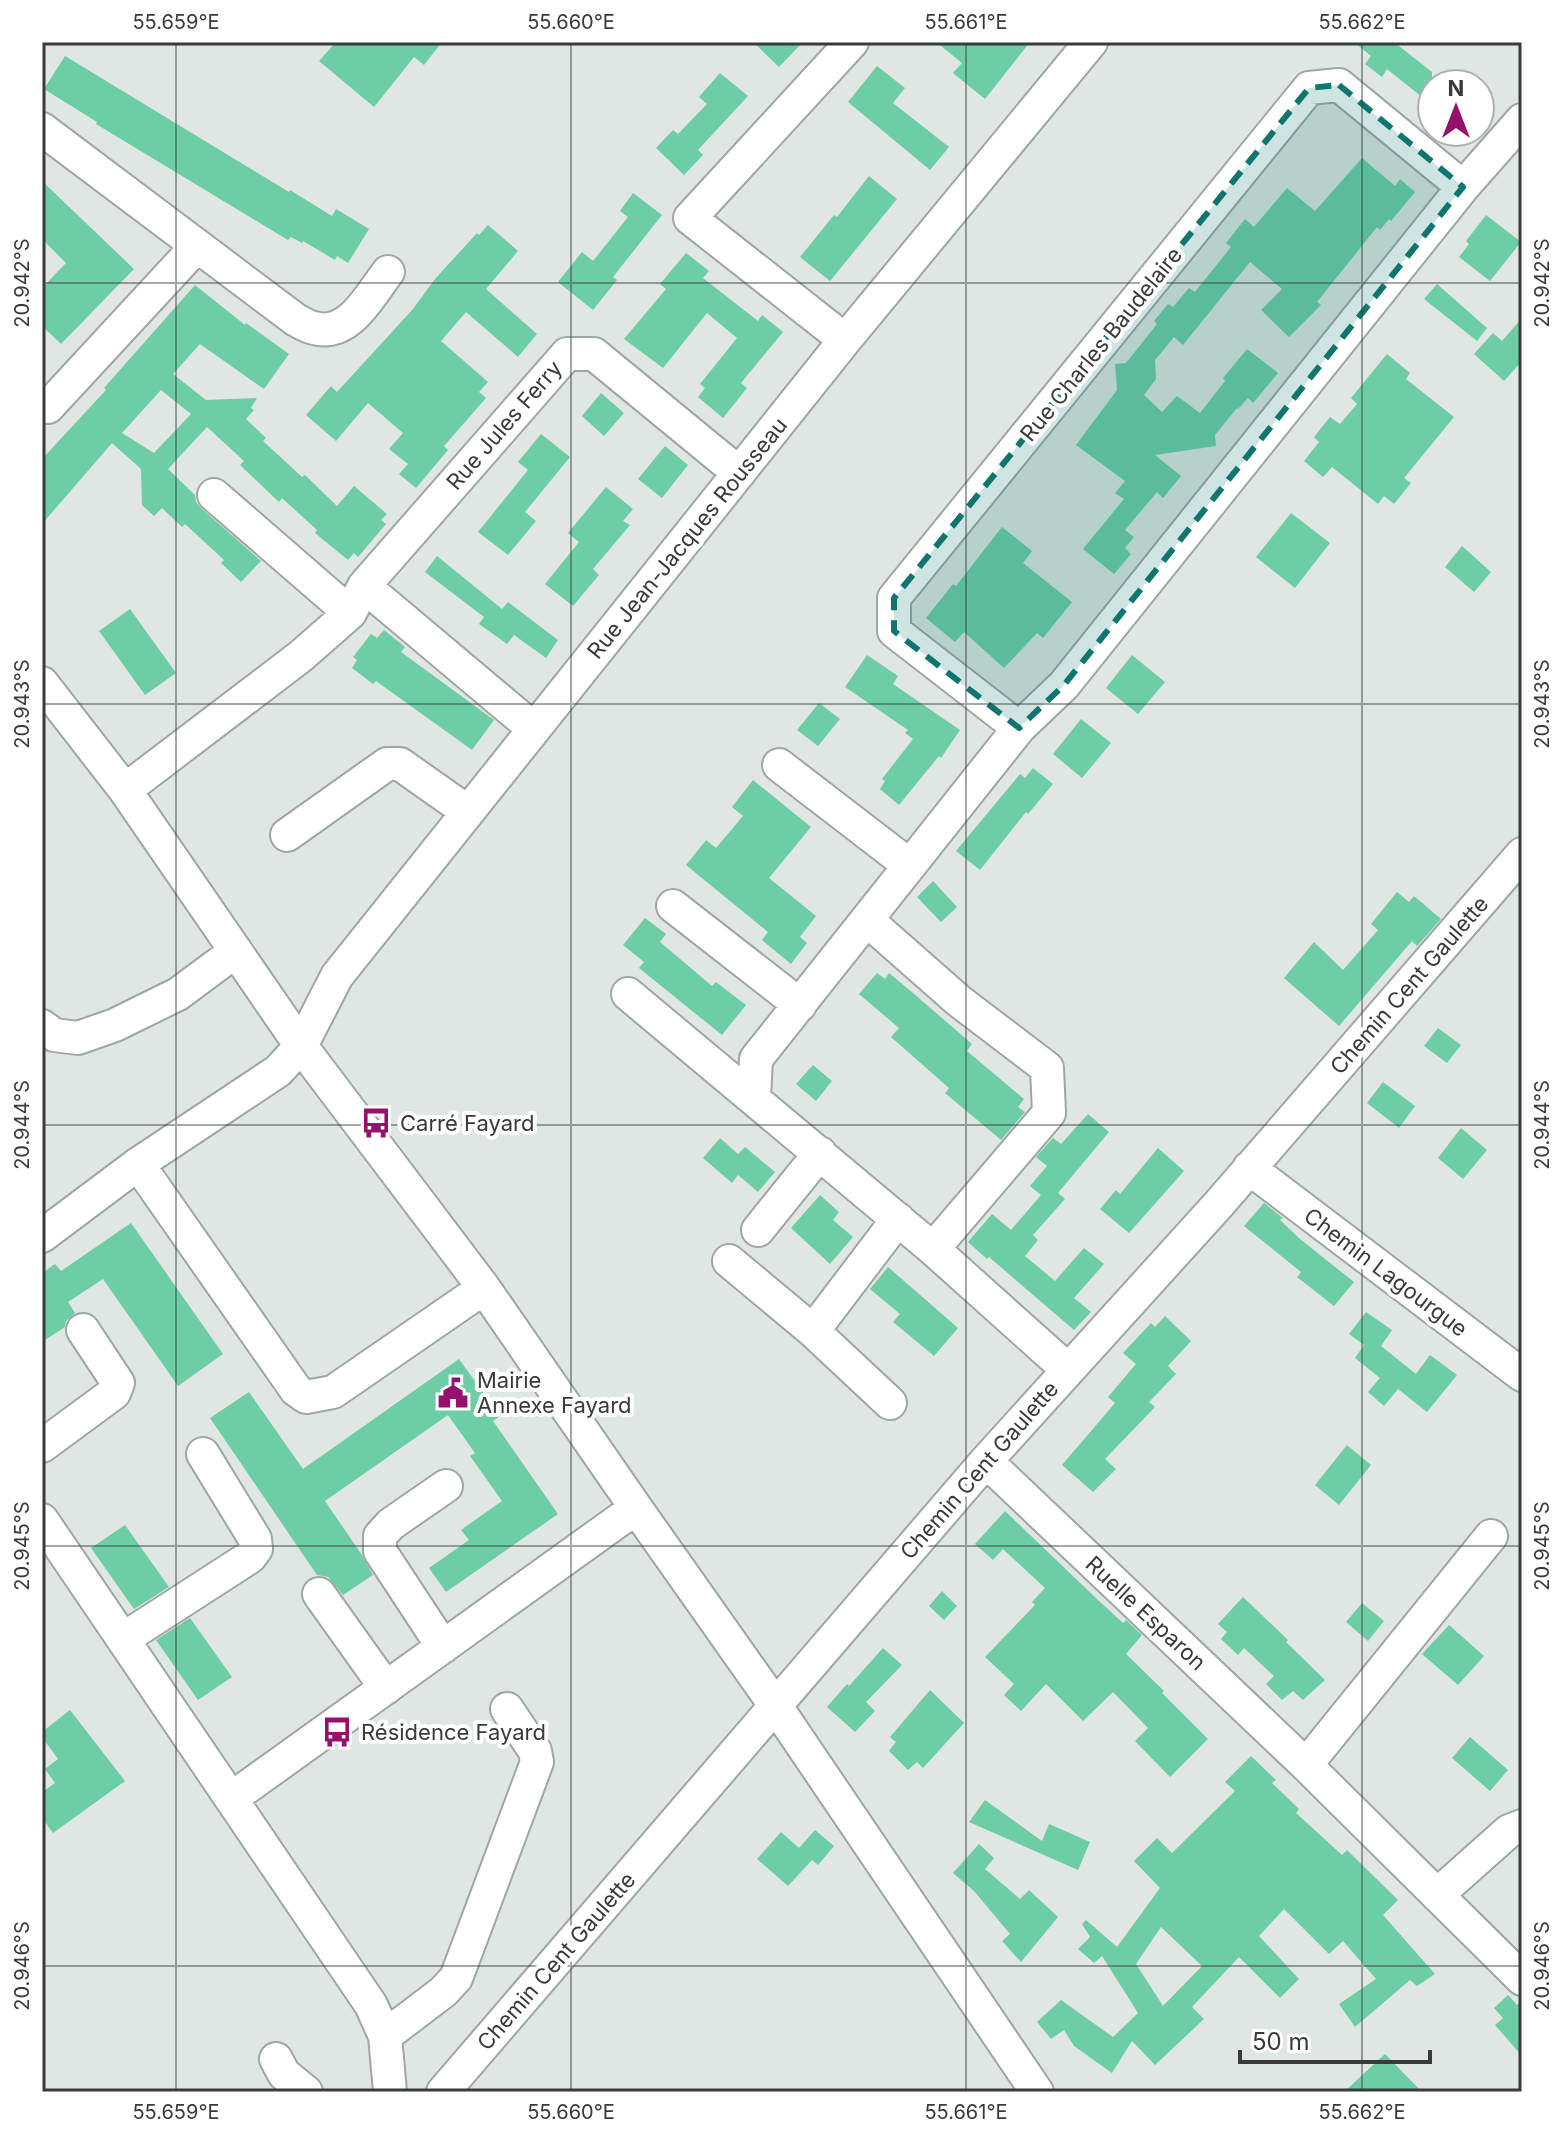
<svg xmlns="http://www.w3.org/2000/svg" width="1564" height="2134" font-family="Inter,sans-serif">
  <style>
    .building { fill: #6dcda6; fill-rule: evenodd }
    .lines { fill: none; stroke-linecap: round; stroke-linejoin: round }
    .minor-casing { stroke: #a0a6a3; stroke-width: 36 }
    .minor { stroke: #fff; stroke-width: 32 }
    .marked { fill: #0f766e; fill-opacity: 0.2; stroke: #0f766e; stroke-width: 6; stroke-dasharray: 16 10; stroke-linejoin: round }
    .ticks { fill: none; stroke: #383b3a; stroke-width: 2; stroke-opacity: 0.45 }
    .labels { text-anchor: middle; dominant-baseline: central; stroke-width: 8; stroke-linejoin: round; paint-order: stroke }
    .street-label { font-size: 22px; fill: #383b3a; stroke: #fff }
    .poi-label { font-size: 22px; fill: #383b3a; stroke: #fff; text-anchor: start }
    .neatline { fill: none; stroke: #383b3a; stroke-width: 3 }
    .ticks-label { font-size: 20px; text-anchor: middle; fill: #383b3a }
  </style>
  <rect width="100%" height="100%" fill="#e0e6e3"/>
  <path class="building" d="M 336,42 L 442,42 L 424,65 L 414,57 L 374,107 L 319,61 Z
    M 753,42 L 803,42 L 779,67 Z
    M 936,42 L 1030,42 L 985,99 L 953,73 L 962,63 Z
    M 1354,42 L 1394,42 L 1432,72 L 1432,105 L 1387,69 L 1382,77 L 1365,64 L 1371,56 Z
    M 65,56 L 289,192 L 290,190 L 332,216 L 336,209 L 369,229 L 348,263 L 337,256 L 335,260 L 303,241 L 302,243 L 291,237 L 288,240 L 96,124 L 97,122 L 44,89 Z
    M 877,66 L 905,88 L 893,103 L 949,147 L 930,170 L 848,102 Z
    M 720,73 L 748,96 L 698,150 L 703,155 L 684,175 L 656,148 L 673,130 L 678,134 L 707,104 L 699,97 Z
    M 1362,158 L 1395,186 L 1400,179 L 1415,192 L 1391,221 L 1389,219 L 1380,230 L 1377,227 L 1317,302 L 1321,305 L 1289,337 L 1261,310 L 1282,289 L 1250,262 L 1183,345 L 1174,337 L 1155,360 L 1156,379 L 1144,395 L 1162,412 L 1177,396 L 1200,413 L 1225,381 L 1223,378 L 1247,349 L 1278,373 L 1253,403 L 1248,398 L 1238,409 L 1237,408 L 1215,435 L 1216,446 L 1155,455 L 1181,476 L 1163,498 L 1157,492 L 1125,530 L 1134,537 L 1125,548 L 1131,554 L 1114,574 L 1083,549 L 1124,499 L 1115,493 L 1125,481 L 1076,445 L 1117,390 L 1115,364 L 1126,363 L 1157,324 L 1154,321 L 1168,304 L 1173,307 L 1189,288 L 1195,292 L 1231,247 L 1226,243 L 1245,219 L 1254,227 L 1287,188 L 1315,211 Z
    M 869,176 L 897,199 L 830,281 L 800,257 L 834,215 L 837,217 Z
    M 42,181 L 134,269 L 61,344 L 42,326 L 42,288 L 66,263 L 42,239 Z
    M 633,193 L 662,215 L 613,277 L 617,280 L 593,310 L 558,282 L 582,252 L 593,261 L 628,217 L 620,211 Z
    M 1486,215 L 1521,242 L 1490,281 L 1459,257 L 1469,244 L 1466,241 Z
    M 488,225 L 518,251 L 486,289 L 537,334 L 518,357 L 466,312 L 441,341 L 488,382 L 479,392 L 486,398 L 444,446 L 448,450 L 416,488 L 399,474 L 408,464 L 389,449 L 403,433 L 368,403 L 336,441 L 306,415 L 331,386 L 337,392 L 413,309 L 435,279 L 477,233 L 479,235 Z
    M 686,253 L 709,271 L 703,278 L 758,321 L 762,315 L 783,332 L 741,383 L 747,388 L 723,418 L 698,397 L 705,388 L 700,384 L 737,338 L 707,313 L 663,368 L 624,339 L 666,289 L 660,284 Z
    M 1437,284 L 1487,328 L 1477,341 L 1424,299 Z
    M 195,285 L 245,325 L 246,323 L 289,354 L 264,389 L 200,344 L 173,374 L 206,400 L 257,398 L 251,408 L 254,410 L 246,419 L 266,438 L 263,441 L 302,477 L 305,475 L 337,506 L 354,486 L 387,514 L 381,520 L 386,524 L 358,557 L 354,553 L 348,560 L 315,533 L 317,530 L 282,498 L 279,502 L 240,465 L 244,461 L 207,427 L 168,469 L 195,495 L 196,502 L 202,509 L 261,561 L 241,582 L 221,563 L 224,560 L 185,524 L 182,527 L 162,508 L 154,516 L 142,505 L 141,469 L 112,443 L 42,524 L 42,459 L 106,390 L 104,388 ZM 161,390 L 191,414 L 154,453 L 122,433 Z
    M 1522,318 L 1522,361 L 1504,381 L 1474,354 L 1493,333 L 1502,341 Z
    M 1387,354 L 1410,373 L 1406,379 L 1454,417 L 1404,478 L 1411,483 L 1394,504 L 1384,496 L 1378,504 L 1332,467 L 1323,477 L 1304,461 L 1319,442 L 1314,437 L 1330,417 L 1340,424 L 1357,404 L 1351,398 Z
    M 601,393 L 624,413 L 604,436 L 582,416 Z
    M 541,434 L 570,457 L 525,512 L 536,521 L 508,555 L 478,532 L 528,470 L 518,462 Z
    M 665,446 L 688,465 L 662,498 L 638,479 Z
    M 606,487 L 633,509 L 623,521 L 630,525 L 593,569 L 599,575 L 573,606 L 545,584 L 579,542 L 568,533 Z
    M 1291,513 L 1330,543 L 1295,588 L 1256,557 Z
    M 1002,527 L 1032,551 L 1023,563 L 1072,602 L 1043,638 L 1037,633 L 1004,668 L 964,632 L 955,642 L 926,618 L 953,584 L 956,586 Z
    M 1462,546 L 1491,572 L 1474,592 L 1445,567 Z
    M 437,556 L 502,609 L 508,602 L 558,640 L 546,658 L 514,635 L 507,644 L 479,624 L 484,617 L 425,572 Z
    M 130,609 L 176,673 L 145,695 L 99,631 Z
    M 384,630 L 405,647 L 401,652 L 494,720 L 472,750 L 376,681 L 373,684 L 352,668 L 357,660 L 353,657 L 371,634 L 377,638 Z
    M 867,655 L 898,676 L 893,684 L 960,730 L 941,758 L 939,756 L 899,805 L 880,789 L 885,781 L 882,779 L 913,739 L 905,733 L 908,730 L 845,687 Z
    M 1132,655 L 1165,682 L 1138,714 L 1106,688 Z
    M 819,703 L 840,719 L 818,746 L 797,730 Z
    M 1081,719 L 1111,743 L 1082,778 L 1053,754 Z
    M 1033,768 L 1053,784 L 1028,814 L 1026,812 L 980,870 L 956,851 L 1020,774 L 1025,778 Z
    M 753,780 L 811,827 L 769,878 L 816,916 L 800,937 L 807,943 L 791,964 L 762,940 L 768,932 L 686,865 L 706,840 L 716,848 L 743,816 L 732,807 Z
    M 933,881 L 957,907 L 941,922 L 917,897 Z
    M 1397,892 L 1409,902 L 1414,896 L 1441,919 L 1417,946 L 1412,941 L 1339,1026 L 1284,978 L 1314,942 L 1343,970 L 1378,930 L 1371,924 Z
    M 645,918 L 666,934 L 660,942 L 712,986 L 716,982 L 746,1005 L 722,1035 L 639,968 L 644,962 L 623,945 Z
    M 877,973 L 885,979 L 889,973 L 913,993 L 972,1044 L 967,1051 L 1024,1099 L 1018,1107 L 1025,1112 L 1001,1140 L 945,1093 L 949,1088 L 891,1037 L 899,1028 L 859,994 Z
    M 1438,1028 L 1461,1045 L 1447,1063 L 1424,1046 Z
    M 813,1065 L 832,1081 L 816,1101 L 796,1084 Z
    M 1383,1082 L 1415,1106 L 1399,1128 L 1367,1103 Z
    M 1088,1114 L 1109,1132 L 1058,1193 L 1065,1199 L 1033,1235 L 1038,1240 L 1025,1256 L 1055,1281 L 1084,1248 L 1104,1264 L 1074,1298 L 1091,1312 L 1074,1330 L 989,1257 L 987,1259 L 968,1242 L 992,1214 L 1011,1230 L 1041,1195 L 1030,1186 L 1047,1166 L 1036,1157 L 1053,1138 L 1061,1144 Z
    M 1461,1128 L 1487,1150 L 1463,1179 L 1438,1158 Z
    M 720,1138 L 738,1154 L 745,1147 L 775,1172 L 758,1192 L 738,1175 L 732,1183 L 703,1158 Z
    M 1158,1148 L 1184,1171 L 1129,1233 L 1100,1209 L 1116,1190 L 1120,1194 Z
    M 820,1195 L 839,1212 L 833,1220 L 853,1237 L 830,1264 L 791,1228 Z
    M 1264,1203 L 1283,1218 L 1280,1220 L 1300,1239 L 1354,1282 L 1334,1306 L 1297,1277 L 1301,1272 L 1244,1226 Z
    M 131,1223 L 223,1354 L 178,1386 L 103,1279 L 68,1302 L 75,1313 L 66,1321 L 65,1327 L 42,1342 L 42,1273 L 55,1264 L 61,1271 Z
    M 888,1267 L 958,1328 L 934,1356 L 893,1322 L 900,1314 L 870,1289 Z
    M 1366,1312 L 1392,1330 L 1381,1346 L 1416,1374 L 1430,1355 L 1457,1375 L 1427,1412 L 1398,1389 L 1384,1406 L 1368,1392 L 1380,1378 L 1355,1358 L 1364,1345 L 1349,1334 Z
    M 1165,1316 L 1191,1341 L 1168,1366 L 1176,1374 L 1149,1402 L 1155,1407 L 1105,1459 L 1116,1469 L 1093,1492 L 1062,1465 L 1115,1403 L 1108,1397 L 1136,1364 L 1123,1353 L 1151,1323 L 1155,1327 Z
    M 459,1359 L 500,1416 L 493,1421 L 558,1514 L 446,1592 L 429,1568 L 469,1540 L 461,1530 L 502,1501 L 470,1456 L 475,1453 L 448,1415 L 325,1501 L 362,1555 L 373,1575 L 343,1595 L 328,1577 L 317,1575 L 210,1418 L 249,1392 L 303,1469 Z
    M 1347,1445 L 1371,1465 L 1339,1505 L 1315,1485 Z
    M 1005,1511 L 1098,1600 L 1123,1623 L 1126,1620 L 1142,1635 L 1126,1654 L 1164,1691 L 1162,1693 L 1208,1739 L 1170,1777 L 1135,1741 L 1148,1728 L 1113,1692 L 1083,1721 L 1046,1684 L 1021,1711 L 1004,1695 L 1014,1684 L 985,1657 L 1035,1605 L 1032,1602 L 1045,1588 L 1003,1549 L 993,1560 L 975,1544 Z
    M 125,1525 L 169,1587 L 134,1609 L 91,1548 Z
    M 942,1591 L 957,1606 L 944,1620 L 929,1606 Z
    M 1243,1597 L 1288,1640 L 1286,1642 L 1325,1680 L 1303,1700 L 1293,1691 L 1282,1700 L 1266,1684 L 1274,1676 L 1244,1648 L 1238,1655 L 1221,1639 L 1227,1632 L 1218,1624 Z
    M 1362,1603 L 1384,1621 L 1368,1641 L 1346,1622 Z
    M 190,1618 L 232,1677 L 198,1700 L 156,1640 Z
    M 1449,1625 L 1484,1656 L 1458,1685 L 1422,1654 Z
    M 883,1648 L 902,1665 L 866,1702 L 875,1711 L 855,1732 L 827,1707 L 847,1684 L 849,1686 Z
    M 930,1690 L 964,1723 L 923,1768 L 917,1762 L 908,1770 L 889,1751 L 896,1742 L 890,1737 Z
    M 70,1710 L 125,1781 L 53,1833 L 42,1818 L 42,1792 L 55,1783 L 45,1769 L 58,1759 L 42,1737 L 42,1732 Z
    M 1470,1737 L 1508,1770 L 1490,1791 L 1452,1758 Z
    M 1251,1756 L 1276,1780 L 1272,1783 L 1299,1809 L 1296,1813 L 1342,1855 L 1347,1850 L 1398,1900 L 1383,1915 L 1435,1974 L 1417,1986 L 1410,1980 L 1355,2027 L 1339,2004 L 1376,1979 L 1343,1941 L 1329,1954 L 1284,1909 L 1259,1936 L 1299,1979 L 1280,1998 L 1239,1957 L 1192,2007 L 1204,2019 L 1155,2065 L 1132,2041 L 1112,2073 L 1074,2046 L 1064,2030 L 1051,2039 L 1037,2022 L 1061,2000 L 1113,2037 L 1138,2013 L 1102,1956 L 1094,1963 L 1078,1949 L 1090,1937 L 1082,1924 L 1086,1920 L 1117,1947 L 1160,1888 L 1134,1861 L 1157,1838 L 1172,1853 L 1235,1791 L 1225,1782 ZM 1161,1927 L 1202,1966 L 1163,2006 L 1136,1964 Z
    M 985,1800 L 1042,1841 L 1049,1824 L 1090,1842 L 1078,1870 L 969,1822 Z
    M 815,1830 L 834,1846 L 818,1865 L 812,1860 L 788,1886 L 757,1859 L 781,1832 L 799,1848 Z
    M 979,1844 L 994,1858 L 985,1869 L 1020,1899 L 1029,1890 L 1058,1917 L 1021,1962 L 1002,1941 L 1010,1934 L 974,1891 L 953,1873 Z
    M 1508,1995 L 1517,2005 L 1522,2001 L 1522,2056 L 1495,2025 L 1503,2018 L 1494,2008 Z
    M 1385,2054 L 1422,2092 L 1344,2092 Z"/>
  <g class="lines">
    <g class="minor-casing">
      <path id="minor" d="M 42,129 L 296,320 C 302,323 308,327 314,328 C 349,338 370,295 388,272
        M 845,340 L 690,218 L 852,42
        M 42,407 L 48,407 L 197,246
        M 214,495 L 350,613
        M 42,683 L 125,790 L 301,1046 L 484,1288 L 636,1508 L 775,1705 L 1037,2092
        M 1019,728 L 894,631 L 894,598 L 1309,88 L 1339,85 L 1463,187
        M 534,729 L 364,586 L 567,354 L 594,354 L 739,473
        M 779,765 L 909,865
        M 125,790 L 301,656 L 350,613 L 364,586
        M 287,835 L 387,764 L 400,764 L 468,812
        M 673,906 L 800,1005
        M 867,920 L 959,1001 L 1047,1068 L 1049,1113 L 933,1249
        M 628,994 L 933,1249 L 1068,1370
        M 42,1026 L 54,1035 L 78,1038 L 115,1025 L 178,994 L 236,951
        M 754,1098 L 756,1059 L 1019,728 L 1064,685 L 1463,187 L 1522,120
        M 138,1164 L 296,1390 L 306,1397 L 333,1392 L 484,1288
        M 1249,1168 L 1522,1375
        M 758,1230 L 820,1153
        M 42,1236 L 138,1164 L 278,1071 L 301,1046 L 337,976 L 845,340 L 1091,42
        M 729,1261 L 813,1331 L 890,1403
        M 813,1331 L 898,1219
        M 42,1446 L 114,1393 L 118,1383 L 83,1330
        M 986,1461 L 1306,1765 L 1522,1979
        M 42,1520 L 371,2005 L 385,2036 L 390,2092
        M 319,1594 L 386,1688
        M 123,1639 L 250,1557 L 256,1549 L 255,1539 L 203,1454
        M 443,1647 L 380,1551 L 380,1536 L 391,1524 L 446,1486
        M 1306,1765 L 1491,1536
        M 232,1798 L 636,1508
        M 1437,1895 L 1509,1831 L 1522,1826
        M 385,2036 L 443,1992 L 456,1978 L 464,1957 L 537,1762 L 535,1751 L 507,1709
        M 276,2059 L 284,2074 L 306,2092
        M 443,2092 L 986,1461 L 1218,1205 L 1522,854"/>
    </g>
    <use href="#minor" class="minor"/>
  </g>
  <path class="marked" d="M 1339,85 L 1463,187 L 1064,685 L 1019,728 L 894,631 L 894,598 L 1309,88 Z"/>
  <path class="ticks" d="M 176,42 L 176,2092M 571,42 L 571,2092M 966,42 L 966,2092M 1362,42 L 1362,2092M 42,283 L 1522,283M 42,704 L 1522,704M 42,1125 L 1522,1125M 42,1546 L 1522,1546M 42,1966 L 1522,1966"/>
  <defs>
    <g id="bus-bare" transform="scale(2.4)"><path d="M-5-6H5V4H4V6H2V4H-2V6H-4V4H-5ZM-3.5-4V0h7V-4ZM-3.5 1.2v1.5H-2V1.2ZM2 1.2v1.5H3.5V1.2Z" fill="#94126b" stroke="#fff" stroke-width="2.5" paint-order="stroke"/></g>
    <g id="civic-bare" transform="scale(2.4)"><path d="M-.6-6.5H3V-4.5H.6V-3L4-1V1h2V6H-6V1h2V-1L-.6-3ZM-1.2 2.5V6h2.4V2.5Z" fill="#94126b" stroke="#fff" stroke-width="2.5" paint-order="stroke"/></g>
  </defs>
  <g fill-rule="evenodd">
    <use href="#bus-bare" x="376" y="1123"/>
    <use href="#civic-bare" x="453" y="1393"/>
    <use href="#bus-bare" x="337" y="1732"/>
  </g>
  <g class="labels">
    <g class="street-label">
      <text transform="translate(1101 344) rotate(-51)">Rue Charles Baudelaire</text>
      <text transform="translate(504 425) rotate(-49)">Rue Jules Ferry</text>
      <text transform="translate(687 538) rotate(-51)">Rue Jean-Jacques Rousseau</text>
      <text transform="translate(1409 985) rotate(-49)">Chemin Cent Gaulette</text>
      <text transform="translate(1386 1272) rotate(37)">Chemin Lagourgue</text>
      <text transform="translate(979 1470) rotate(-49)">Chemin Cent Gaulette</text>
      <text transform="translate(1146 1613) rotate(43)">Ruelle Esparon</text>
      <text transform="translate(556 1961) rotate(-49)">Chemin Cent Gaulette</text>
    </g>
    <g class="poi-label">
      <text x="400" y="1123">Carré Fayard</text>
      <text x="477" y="1380">Mairie<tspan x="477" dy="25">Annexe Fayard</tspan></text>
      <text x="361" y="1732">Résidence Fayard</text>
    </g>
  </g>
  <rect width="1564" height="2134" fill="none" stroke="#ffffff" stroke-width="88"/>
  <g transform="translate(1456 108)"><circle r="38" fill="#ffffff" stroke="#afb1b0" stroke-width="2"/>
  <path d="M0-6L14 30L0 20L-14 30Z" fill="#94126b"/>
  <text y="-12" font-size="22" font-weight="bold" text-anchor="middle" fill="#383b3a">N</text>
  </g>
  <path d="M1240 2050v12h190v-12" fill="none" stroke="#383b3a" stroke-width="4"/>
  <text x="1252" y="2050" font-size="24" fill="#383b3a" stroke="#ffffff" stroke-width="6" paint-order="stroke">50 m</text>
  <rect x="44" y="44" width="1476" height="2046" class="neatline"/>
  <g class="ticks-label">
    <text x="176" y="29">55.659°E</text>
    <text x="571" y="29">55.660°E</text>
    <text x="966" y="29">55.661°E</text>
    <text x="1362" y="29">55.662°E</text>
    <text transform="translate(22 283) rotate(-90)" y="7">20.942°S</text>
    <text transform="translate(1542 283) rotate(-90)" y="7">20.942°S</text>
    <text transform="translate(22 704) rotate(-90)" y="7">20.943°S</text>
    <text transform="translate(1542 704) rotate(-90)" y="7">20.943°S</text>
    <text transform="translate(22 1125) rotate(-90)" y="7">20.944°S</text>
    <text transform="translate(1542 1125) rotate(-90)" y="7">20.944°S</text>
    <text transform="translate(22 1546) rotate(-90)" y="7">20.945°S</text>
    <text transform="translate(1542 1546) rotate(-90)" y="7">20.945°S</text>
    <text transform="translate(22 1966) rotate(-90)" y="7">20.946°S</text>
    <text transform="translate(1542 1966) rotate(-90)" y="7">20.946°S</text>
    <text x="176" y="2119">55.659°E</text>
    <text x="571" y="2119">55.660°E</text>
    <text x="966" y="2119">55.661°E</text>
    <text x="1362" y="2119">55.662°E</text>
  </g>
</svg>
